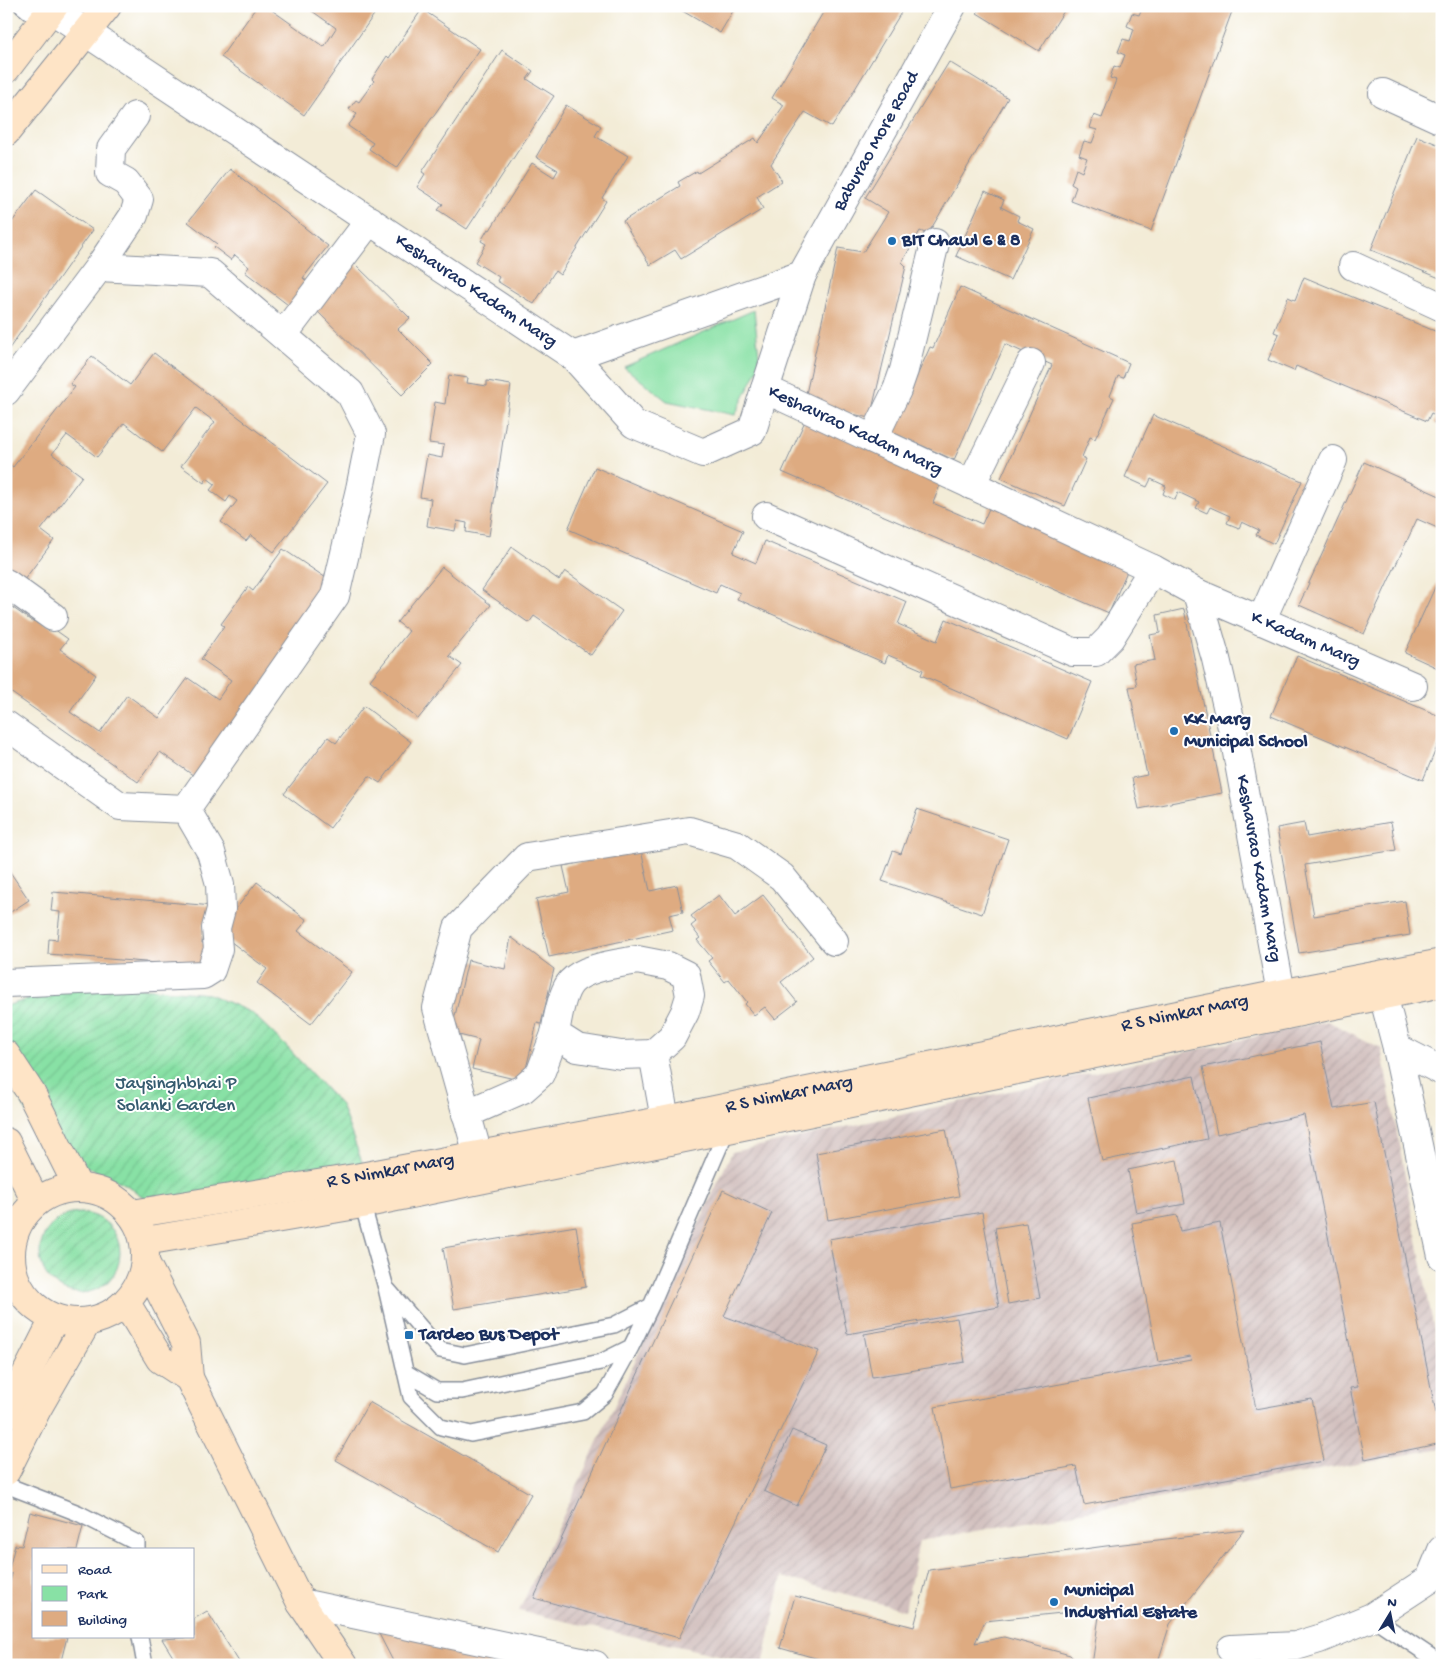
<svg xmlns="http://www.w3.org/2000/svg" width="1448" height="1671" font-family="'Gochi Hand',sans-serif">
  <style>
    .industrial { fill: url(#industrial-furrows) }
    .green { fill: #88e1a5; stroke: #528882 }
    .garden { fill: url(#garden-furrows); stroke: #528882 }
    .building { fill: #deab81 }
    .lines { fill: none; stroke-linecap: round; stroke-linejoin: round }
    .lane-casing { stroke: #878e9a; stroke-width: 18 }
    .street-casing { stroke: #878e9a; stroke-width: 30 }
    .secondary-casing { stroke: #878e9a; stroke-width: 30 }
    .lane { stroke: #fff; stroke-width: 15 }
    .street { stroke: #fff; stroke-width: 28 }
    .secondary { stroke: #fee4c6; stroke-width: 28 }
    .poi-dot { fill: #1f6fb2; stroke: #fff; stroke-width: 2 }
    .labels { text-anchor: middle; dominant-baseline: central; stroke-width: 4; stroke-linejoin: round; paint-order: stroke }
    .street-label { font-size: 19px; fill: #1b2f5e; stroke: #fff }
    .poi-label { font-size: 19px; font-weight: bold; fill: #1b2f5e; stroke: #fff; text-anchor: start }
    .park-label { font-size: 19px; fill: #365c70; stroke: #fff }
  </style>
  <defs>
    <pattern id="industrial-furrows" width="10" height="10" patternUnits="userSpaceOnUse" patternTransform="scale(1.25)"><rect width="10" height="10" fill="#d1bfbd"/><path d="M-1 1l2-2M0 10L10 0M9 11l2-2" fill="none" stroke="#b3a4a5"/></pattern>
    <pattern id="garden-furrows" width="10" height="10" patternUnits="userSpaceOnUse" patternTransform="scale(1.25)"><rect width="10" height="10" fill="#88e1a5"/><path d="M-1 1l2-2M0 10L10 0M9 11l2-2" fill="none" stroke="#75c190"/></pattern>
  </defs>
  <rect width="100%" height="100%" fill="#fff"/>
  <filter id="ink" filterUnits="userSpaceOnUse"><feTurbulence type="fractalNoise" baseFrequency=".02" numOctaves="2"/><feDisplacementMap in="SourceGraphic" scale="10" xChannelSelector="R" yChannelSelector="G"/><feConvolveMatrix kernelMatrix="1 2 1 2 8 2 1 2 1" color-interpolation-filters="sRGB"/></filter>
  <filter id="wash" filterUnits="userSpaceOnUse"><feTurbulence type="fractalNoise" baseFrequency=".0096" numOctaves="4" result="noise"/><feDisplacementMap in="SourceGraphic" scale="20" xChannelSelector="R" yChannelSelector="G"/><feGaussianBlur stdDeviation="1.12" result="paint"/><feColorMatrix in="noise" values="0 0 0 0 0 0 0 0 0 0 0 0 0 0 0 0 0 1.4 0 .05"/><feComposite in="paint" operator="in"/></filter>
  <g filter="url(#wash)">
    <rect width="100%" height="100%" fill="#f3ecd7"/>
    <path class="industrial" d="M 1327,1021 L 1381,1048 L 1442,1373 L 1442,1448 L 919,1541 L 905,1610 L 782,1577 L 763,1665 L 519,1611 L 732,1152 Z"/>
    <path class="green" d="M 754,310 L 760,365 L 735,415 L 667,401 L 624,367 Z"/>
    <path class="garden" d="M 132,987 L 209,994 L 252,1013 L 284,1044 L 341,1105 L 363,1165 L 153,1204 L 125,1184 L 46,1149 L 6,1072 L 6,1007 L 9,1005 L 64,989 Z
      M40 1253a40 40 0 1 1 80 0a40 40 0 1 1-80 0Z"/>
    <g id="blocks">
      <path class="building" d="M 257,6 L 266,6 L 324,47 L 336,28 L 305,6 L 380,6 L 304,115 L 221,57 Z
        M 674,6 L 736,6 L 720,33 Z
        M 827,6 L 905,6 L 832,127 L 805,112 L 771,164 L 782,181 L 757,197 L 763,209 L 681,259 L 675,250 L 650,265 L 623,221 L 680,186 L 678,182 L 697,171 L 698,173 L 755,138 L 758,143 L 784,105 L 772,98 Z
        M 982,6 L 1067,6 L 1039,51 L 977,13 Z
        M 1143,6 L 1234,6 L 1151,231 L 1071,201 L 1076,187 L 1071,184 L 1076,169 L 1082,172 L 1087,158 L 1079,155 L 1084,141 L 1092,143 L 1097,130 L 1090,128 L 1094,115 L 1102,118 L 1116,80 L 1110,78 L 1114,66 L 1120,68 L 1125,55 L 1118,52 L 1123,39 L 1130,41 L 1134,29 L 1127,26 L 1132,13 L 1139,15 Z
        M 422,9 L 480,49 L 397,168 L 369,149 L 373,143 L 348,126 L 357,114 L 349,109 L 356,100 L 359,102 L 374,81 L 372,79 L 387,56 L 389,58 Z
        M 502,50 L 533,71 L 527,79 L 554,96 L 467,229 L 438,210 L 443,204 L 417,187 L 425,174 L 422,172 Z
        M 949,62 L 1008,98 L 928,234 L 920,231 L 902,262 L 906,266 L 870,418 L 804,403 L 838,248 L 863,252 L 888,212 L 865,198 Z
        M 566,105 L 601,126 L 595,136 L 628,156 L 602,198 L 606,201 L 560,275 L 555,271 L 534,304 L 497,281 L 499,277 L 475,262 L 486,244 L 481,241 L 488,229 L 490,230 L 532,163 L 554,177 L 558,170 L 536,157 Z
        M 1417,136 L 1442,146 L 1442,279 L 1371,250 Z
        M 230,169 L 328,246 L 303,278 L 310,284 L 292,308 L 245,272 L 249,267 L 235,255 L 231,260 L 214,247 L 217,244 L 188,222 Z
        M 36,190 L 93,230 L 6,353 L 6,230 Z
        M 985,191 L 1004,200 L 1001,207 L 1019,216 L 1017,221 L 1034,229 L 1010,280 L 956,256 Z
        M 353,262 L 410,318 L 398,329 L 433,364 L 402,395 L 311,305 Z
        M 1304,277 L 1442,334 L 1442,427 L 1434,423 L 1437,416 L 1431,413 L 1427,421 L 1296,366 L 1294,371 L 1268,360 L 1279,334 L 1274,332 L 1288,297 L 1295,300 Z
        M 960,287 L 1129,363 L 1123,378 L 1118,376 L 1110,396 L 1114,398 L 1095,439 L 1090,437 L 1082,457 L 1086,459 L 1065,506 L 1001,478 L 1052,365 L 1005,344 L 954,460 L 892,432 L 930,347 L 933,348 Z
        M 154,353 L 327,484 L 274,552 L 251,535 L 246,541 L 221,522 L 237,501 L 230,496 L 226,502 L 210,490 L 215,484 L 207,478 L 204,483 L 181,466 L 215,422 L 196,408 L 162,452 L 124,423 L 97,457 L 67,435 L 52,454 L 82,476 L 41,530 L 54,540 L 21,584 L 6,573 L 6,462 L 13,467 L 75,387 L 70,384 L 92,356 L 130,385 Z
        M 449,375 L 468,378 L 467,383 L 487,386 L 487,381 L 511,385 L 489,536 L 466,532 L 467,523 L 457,521 L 455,531 L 427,526 L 431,499 L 420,497 L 427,455 L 442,458 L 444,445 L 429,443 L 435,402 L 445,404 Z
        M 1153,415 L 1302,481 L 1274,544 L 1256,535 L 1259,530 L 1242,522 L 1239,528 L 1227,523 L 1230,516 L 1210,507 L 1207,513 L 1196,508 L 1199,502 L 1178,492 L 1175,500 L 1163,494 L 1166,486 L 1151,479 L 1147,487 L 1125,477 Z
        M 805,421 L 942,480 L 933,503 L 982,524 L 992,502 L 1131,562 L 1109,613 L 782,472 Z
        M 1364,462 L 1442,497 L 1442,530 L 1417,519 L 1364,634 L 1299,605 Z
        M 595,467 L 743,531 L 733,553 L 756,563 L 765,541 L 907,602 L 898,624 L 937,641 L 946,619 L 1092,682 L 1068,739 L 921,675 L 923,670 L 888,655 L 885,663 L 737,599 L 740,593 L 720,584 L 716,593 L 568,529 Z
        M 512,547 L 559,580 L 565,571 L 622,611 L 591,655 L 534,616 L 529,623 L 482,590 Z
        M 283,549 L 335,584 L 197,778 L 160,752 L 138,782 L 6,689 L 6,603 L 33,622 L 37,617 L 68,639 L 60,649 L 96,675 L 70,712 L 100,733 L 127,695 L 159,718 L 188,678 L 218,699 L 231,680 L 201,659 L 224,626 L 221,624 L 248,587 L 253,591 Z
        M 442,567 L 491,605 L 449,656 L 462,665 L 418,719 L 370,680 L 409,631 L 397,622 Z
        M 1442,572 L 1442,670 L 1405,653 Z
        M 1184,609 L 1222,793 L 1139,809 L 1132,778 L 1147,775 L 1129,687 L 1137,686 L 1133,664 L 1155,660 L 1150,635 L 1160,633 L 1157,615 Z
        M 1297,656 L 1442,717 L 1442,735 L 1423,780 L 1271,716 Z
        M 364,706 L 411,742 L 380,783 L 369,776 L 330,828 L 284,794 L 328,737 L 336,743 Z
        M 917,809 L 1008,839 L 982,914 L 882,881 L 893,851 L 901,854 Z
        M 1391,822 L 1396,850 L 1305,865 L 1314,916 L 1405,901 L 1410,935 L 1299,953 L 1277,828 L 1304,823 L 1307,837 Z
        M 641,850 L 650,891 L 677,885 L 683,912 L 669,915 L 673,930 L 549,957 L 536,899 L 569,892 L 563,866 Z
        M 6,866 L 29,900 L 6,915 Z
        M 257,882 L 307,920 L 298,931 L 352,972 L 311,1024 L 257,983 L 267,969 L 218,932 Z
        M 53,892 L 213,906 L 203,924 L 202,943 L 207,943 L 205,967 L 48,954 L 49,939 L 57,940 L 60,912 L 51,911 Z
        M 719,895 L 735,916 L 763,895 L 813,957 L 781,982 L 797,1002 L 775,1019 L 765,1007 L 754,1015 L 745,1004 L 747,1002 L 729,979 L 725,982 L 708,961 L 712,958 L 697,940 L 700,938 L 691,926 L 696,922 L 691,916 Z
        M 511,937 L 554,969 L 541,1024 L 537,1023 L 523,1081 L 472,1069 L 479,1040 L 451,1033 L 468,960 L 505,969 Z
        M 1320,1042 L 1334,1109 L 1374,1102 L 1442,1443 L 1365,1459 L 1350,1388 L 1358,1387 L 1304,1115 L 1217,1134 L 1203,1067 Z
        M 1194,1076 L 1207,1139 L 1102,1161 L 1088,1098 Z
        M 946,1129 L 959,1196 L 828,1220 L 816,1153 Z
        M 1177,1160 L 1185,1204 L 1136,1213 L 1128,1170 Z
        M 723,1190 L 772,1213 L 724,1316 L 819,1351 L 679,1638 L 534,1598 Z
        M 982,1212 L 999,1307 L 847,1334 L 829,1239 Z
        M 1177,1215 L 1180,1231 L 1220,1223 L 1256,1409 L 1312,1399 L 1324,1461 L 1084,1505 L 1076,1466 L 950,1489 L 935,1407 L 1191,1360 L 1190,1356 L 1158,1362 L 1132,1223 Z
        M 1026,1223 L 1040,1298 L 1008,1304 L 995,1228 Z
        M 576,1226 L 586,1287 L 454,1309 L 443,1248 Z
        M 957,1318 L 965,1362 L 872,1377 L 864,1334 Z
        M 369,1402 L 531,1494 L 498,1552 L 336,1460 Z
        M 792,1430 L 826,1445 L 797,1506 L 764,1491 Z
        M 30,1512 L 83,1526 L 77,1550 L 34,1550 L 34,1637 L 67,1637 L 60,1665 L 6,1665 L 6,1596 L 12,1574 L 8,1573 L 15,1545 L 22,1546 Z
        M 1244,1530 L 1170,1624 L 1157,1665 L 1092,1665 L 1100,1609 L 985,1621 L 975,1643 L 1004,1637 L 1070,1655 L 1079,1665 L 840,1665 L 780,1648 L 795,1596 L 914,1627 L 929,1570 L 1106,1546 Z
        M 207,1611 L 241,1665 L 178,1665 L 162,1639 L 194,1637 L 194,1619 Z
        M 377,1630 L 495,1655 L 492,1665 L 395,1665 Z"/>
    </g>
  </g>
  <g filter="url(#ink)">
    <use href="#blocks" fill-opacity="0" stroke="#878e9a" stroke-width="1"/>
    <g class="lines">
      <g class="lane-casing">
        <path id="lane" d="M 22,6 L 42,22
          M 361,1199 L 386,1288 L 411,1397 L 441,1427 L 471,1434 L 583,1412 L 605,1394 L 631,1347 L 651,1306 L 728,1127
          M 388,1290 L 440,1350 L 465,1355 L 614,1325 L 651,1306
          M 405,1372 L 437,1391 L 462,1391 L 601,1362 L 631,1347
          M 6,1485 L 78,1513 L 137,1543 L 137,1550
          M 1372,1617 L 1433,1658 L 1442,1661
          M 140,1637 L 145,1665"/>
      </g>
      <g class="street-casing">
        <g id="street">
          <path id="s1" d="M 51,9 L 573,356 L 634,424 L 703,453 L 752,431 L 765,389 L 1153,569 L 1197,593 L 1216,659 L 1234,736 L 1285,1015"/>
          <path d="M 1383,93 L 1442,120"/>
          <path d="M 1353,266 L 1442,307"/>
          <path d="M 99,267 L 134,215 L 139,199 L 126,182 L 110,173 L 111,149 L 135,116"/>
          <path d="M 283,335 L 370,220"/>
          <path id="s2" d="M 573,356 L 802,275 L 952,6"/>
          <path d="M 765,389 L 802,275"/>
          <path d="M 6,391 L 99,267 L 210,273 L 350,393 L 371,434 L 360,489 L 335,596 L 186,809 L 120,806 L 6,725"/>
          <path d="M 873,439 L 897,390 L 904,370 L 935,243"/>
          <path d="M 971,485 L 1031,363"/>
          <path d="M 766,516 L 1073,652 L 1096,652 L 1110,638 L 1153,569"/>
          <path d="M 6,583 L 53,617"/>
          <path id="s3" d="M 1197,593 L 1413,686"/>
          <path d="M 1261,621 L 1333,460"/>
          <path d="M 637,960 L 668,966 L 686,975 L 690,996 L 685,1012 L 672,1037 L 653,1054 L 621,1055 L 577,1048 L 555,1034 C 557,1021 562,992 571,982 C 585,967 617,964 637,960 Z"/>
          <path d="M 1375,977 L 1383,995 L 1397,1048 L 1442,1256"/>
          <path d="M 6,983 L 203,975 L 211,970 L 218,949 L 216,928 L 221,909 L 220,884 L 211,852 L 186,809"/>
          <path d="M 1397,1048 L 1442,1071"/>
          <path d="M 653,1054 L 669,1141"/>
          <path d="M 466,1114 L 523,1089 L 540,1074 L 555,1034"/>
          <path d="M 484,1176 L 437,1008 L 458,928 L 527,857 L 689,831 L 737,845 L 782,877 L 834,941"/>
          <path d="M 301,1603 L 595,1665"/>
          <path d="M 1231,1649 L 1296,1646 L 1319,1639 L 1372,1617 L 1430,1579 L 1442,1550"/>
        </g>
      </g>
      <g class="secondary-casing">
        <g id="secondary">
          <path d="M 6,69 L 54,6"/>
          <path d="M 6,132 L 107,6"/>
          <path d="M 6,1055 L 31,1093 L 78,1187"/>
          <path d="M 6,1142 L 36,1202"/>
          <circle cx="78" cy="1255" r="67"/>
          <path id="s4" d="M 132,1214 L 355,1178 L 666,1120 L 1280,994 L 1442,963"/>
          <path d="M 145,1241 L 362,1204 L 1442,983"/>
          <path d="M 146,1264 L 186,1343 L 189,1378"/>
          <path d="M 126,1303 L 160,1359 L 189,1378 L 301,1603 L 343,1665"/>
          <path d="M 6,1414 L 54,1319"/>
          <path d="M 6,1471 L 37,1409 L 87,1322"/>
        </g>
      </g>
      <use href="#lane" class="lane"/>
      <use href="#street" class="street"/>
      <use href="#secondary" class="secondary"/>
    </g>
  </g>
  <g class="poi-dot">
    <circle cx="892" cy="241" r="5"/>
    <circle cx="1174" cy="731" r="5"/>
    <rect x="404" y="1330" width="10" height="10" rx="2.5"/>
    <circle cx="1054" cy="1602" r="5"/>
  </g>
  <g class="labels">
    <g class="street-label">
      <text stroke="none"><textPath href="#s2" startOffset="396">Baburao More Road</textPath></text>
      <text stroke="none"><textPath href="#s1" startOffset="510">Keshavrao Kadam Marg</textPath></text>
      <text stroke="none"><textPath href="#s1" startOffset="990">Keshavrao Kadam Marg</textPath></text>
      <text stroke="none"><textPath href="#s3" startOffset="118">K Kadam Marg</textPath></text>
      <text stroke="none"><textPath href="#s1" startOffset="1651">Keshavrao Kadam Marg</textPath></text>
      <text stroke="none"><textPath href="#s4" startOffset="1072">R S Nimkar Marg</textPath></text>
      <text stroke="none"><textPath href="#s4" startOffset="668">R S Nimkar Marg</textPath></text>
      <text stroke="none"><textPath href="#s4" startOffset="262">R S Nimkar Marg</textPath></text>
    </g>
    <g class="poi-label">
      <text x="902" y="241">BIT Chawl 6 &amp; 8</text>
      <text x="1184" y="720">KK Marg<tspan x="1184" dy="22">Municipal School</tspan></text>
      <text x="419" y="1335">Tardeo Bus Depot</text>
      <text x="1064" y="1591">Municipal<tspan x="1064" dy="22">Industrial Estate</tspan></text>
    </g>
    <g class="park-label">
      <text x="176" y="1084">Jaysinghbhai P<tspan x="176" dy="22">Solanki Garden</tspan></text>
    </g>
  </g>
  <rect width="1448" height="1671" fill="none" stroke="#fff" stroke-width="25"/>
  <rect x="32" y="1548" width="162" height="90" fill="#ffffff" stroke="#a4acbf"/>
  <rect x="42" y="1565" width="25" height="8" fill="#fee4c6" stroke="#a4acbf"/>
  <text x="78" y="1574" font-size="15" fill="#1b2f5e">Road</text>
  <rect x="42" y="1586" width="25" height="15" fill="#88e1a5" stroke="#a4acbf"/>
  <text x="78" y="1598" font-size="15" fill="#1b2f5e">Park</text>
  <rect x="42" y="1611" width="25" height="15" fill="#deab81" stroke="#a4acbf"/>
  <text x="78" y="1624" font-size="15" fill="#1b2f5e">Building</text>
  <g transform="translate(1390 1614) rotate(10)" stroke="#ffffff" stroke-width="4" paint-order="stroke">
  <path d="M0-4L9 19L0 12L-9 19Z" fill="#1b2f5e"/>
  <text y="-8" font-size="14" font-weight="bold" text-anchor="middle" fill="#1b2f5e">N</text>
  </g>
</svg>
